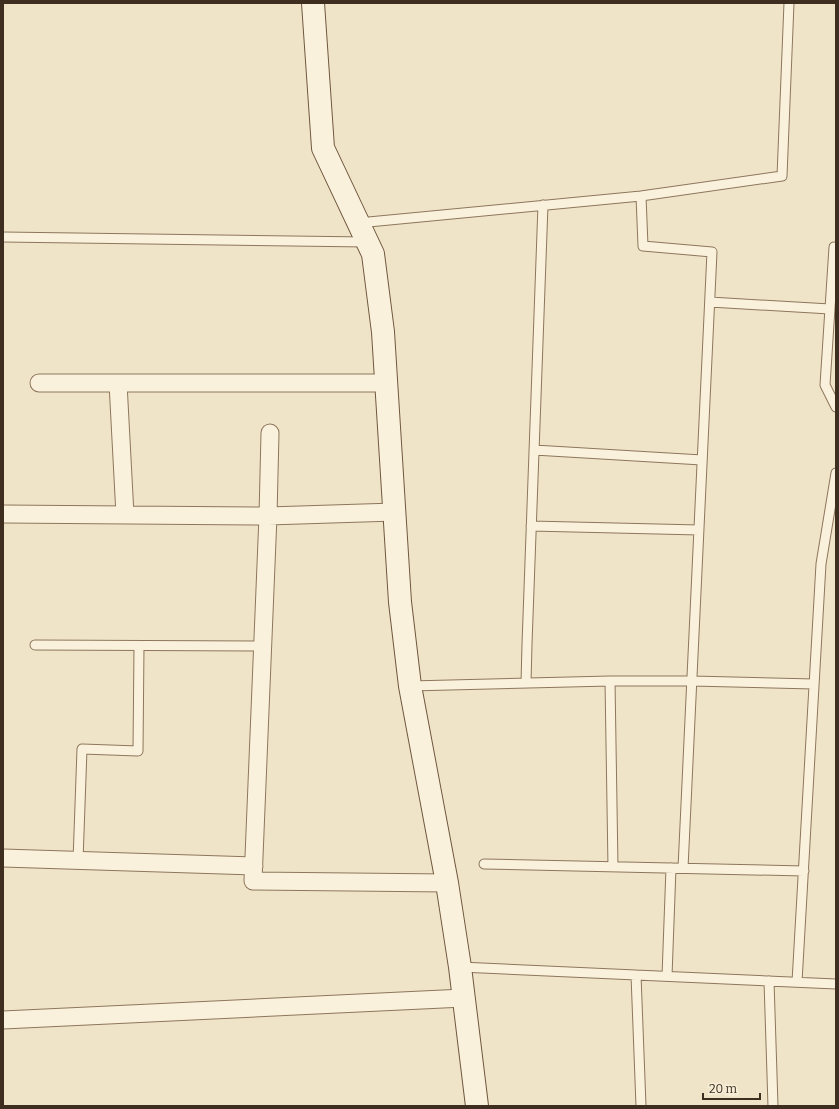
<svg xmlns="http://www.w3.org/2000/svg" width="839" height="1109" font-family="Bitter,serif">
  <style>
    .lines { fill: none; stroke-linecap: round; stroke-linejoin: round }
    .lane-casing { stroke: #8d765c; stroke-width: 11 }
    .street-casing { stroke: #8d765c; stroke-width: 19 }
    .secondary-casing { stroke: #6f573f; stroke-width: 24 }
    .lane { stroke: #faf1dc; stroke-width: 9 }
    .street { stroke: #faf1dc; stroke-width: 17 }
    .secondary { stroke: #faf1dc; stroke-width: 22 }
  </style>
  <rect width="100%" height="100%" fill="#f0e4c8"/>
  <g class="lines">
    <g class="lane-casing">
      <path id="lane" d="M 641,196 L 643,246 L 712,252 L 683,868
        M 358,223 L 641,196 L 782,176 L 789,3
        M 3,237 L 367,242
        M 834,247 L 825,385 L 836,407
        M 710,302 L 830,309
        M 534,450 L 702,460
        M 531,526 L 699,530
        M 35,645 L 263,646
        M 610,681 L 613,867
        M 526,683 L 527,644 L 543,205
        M 410,686 L 610,681 L 692,681 L 814,684
        M 78,861 L 82,749 L 138,751 L 139,646
        M 484,864 L 804,871
        M 460,967 L 836,984
        M 636,975 L 641,1106
        M 667,976 L 671,868
        M 769,981 L 773,1106
        M 797,982 L 821,564 L 836,473"/>
    </g>
    <g class="street-casing">
      <path id="street" d="M 39,383 L 386,383
        M 118,383 L 125,515
        M 270,433 L 268,516 L 253,881 L 447,883
        M 3,514 L 268,516 L 395,512
        M 3,858 L 254,866
        M 3,1020 L 464,998"/>
    </g>
    <g class="secondary-casing">
      <path id="secondary" d="M 313,3 L 323,148 L 373,254 L 383,332 L 400,602 L 410,686 L 447,883 L 460,967 L 477,1106"/>
    </g>
    <use href="#lane" class="lane"/>
    <use href="#street" class="street"/>
    <use href="#secondary" class="secondary"/>
  </g>
  <rect width="839" height="1109" fill="none" stroke="#3d2e20" stroke-width="8"/>
  <path d="M703 1093v6h57v-6" fill="none" stroke="#3d2e20" stroke-width="2"/>
  <text x="709" y="1093" font-size="12" fill="#3d2e20" stroke="#f7eed8" stroke-width="3" paint-order="stroke">20 m</text>
</svg>
